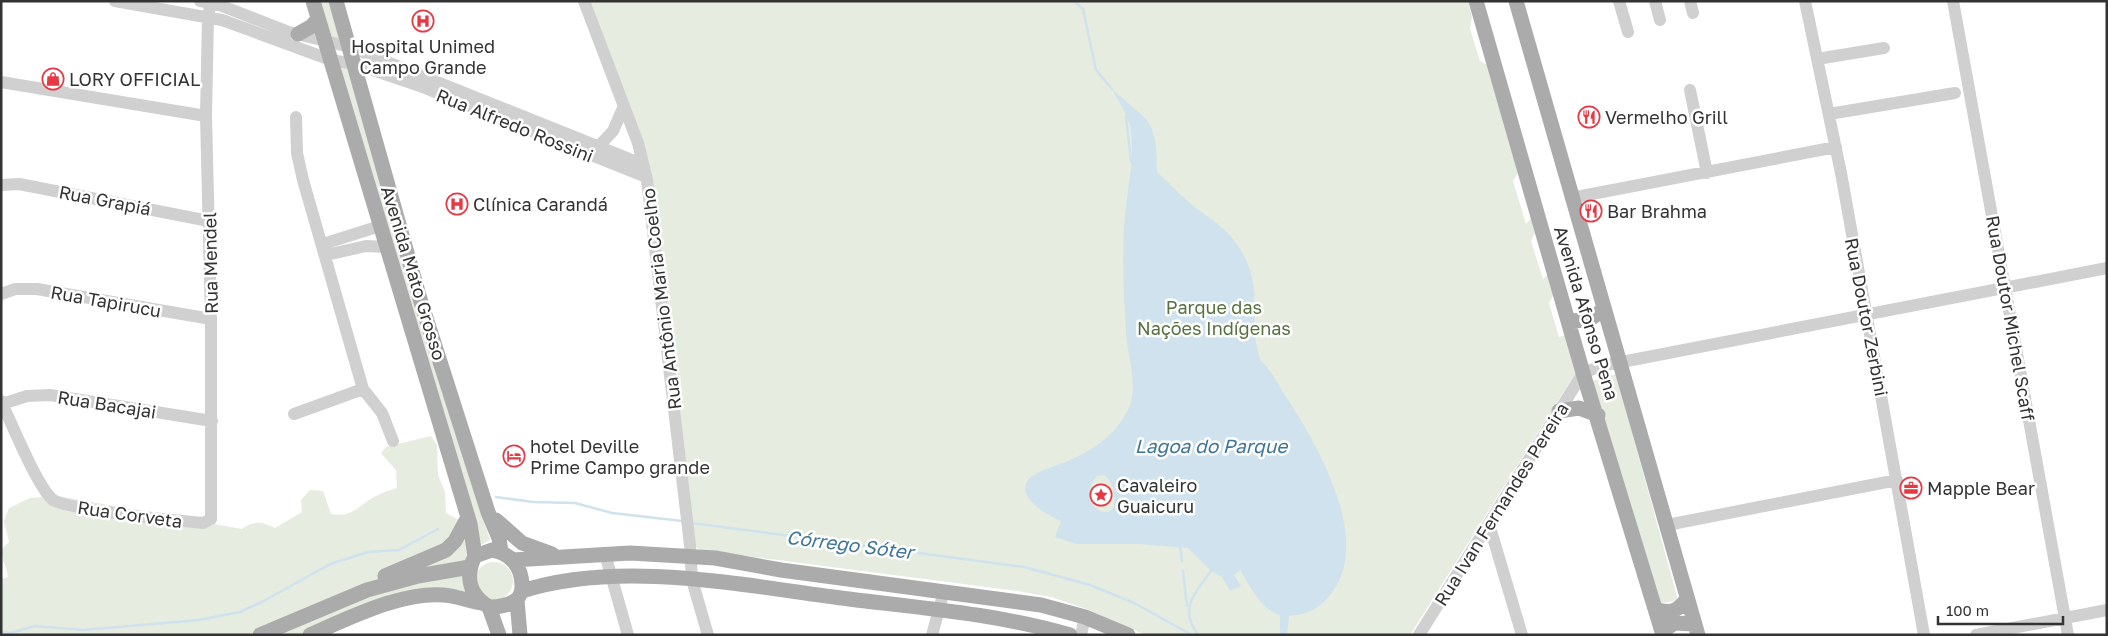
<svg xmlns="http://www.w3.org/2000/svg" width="2108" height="636" font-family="'Golos Text',sans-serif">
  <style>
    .green { fill: #e6ecdf }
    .water { fill: #cfe2ee; fill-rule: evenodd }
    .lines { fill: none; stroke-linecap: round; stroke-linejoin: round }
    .stream { stroke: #cfe2ee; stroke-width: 2.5 }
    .minor { stroke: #d0d0d0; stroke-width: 12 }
    .major { stroke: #ababab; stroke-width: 15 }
    .labels { text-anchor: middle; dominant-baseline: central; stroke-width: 5; stroke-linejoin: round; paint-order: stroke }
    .poi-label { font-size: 18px; fill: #333; stroke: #fff; text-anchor: start }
    .street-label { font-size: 18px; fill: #333; stroke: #fff }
    .park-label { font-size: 18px; fill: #56703f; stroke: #fff }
    .water-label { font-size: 19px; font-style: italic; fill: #3f7597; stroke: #fff }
  </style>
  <rect width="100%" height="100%" fill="#fff"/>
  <path class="green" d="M 316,1 L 328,1 L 341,42 L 327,38 Z
    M 589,1 L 1468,1 L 1472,17 L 1470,29 L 1480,61 L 1489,66 L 1518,173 L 1513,181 L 1526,224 L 1531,218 L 1535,233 L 1531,241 L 1543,279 L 1548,274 L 1554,294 L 1549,303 L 1559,337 L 1565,335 L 1575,374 L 1410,635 L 1145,635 L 1084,608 L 1051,597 L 1017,591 L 700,550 L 696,547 L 656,205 Z
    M 337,64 L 347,65 L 416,310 L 490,540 L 477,547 Z
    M 1616,374 L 1678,600 L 1658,604 L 1592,381 Z
    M 431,436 L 437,445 L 438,475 L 445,492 L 446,513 L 464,523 L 470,533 L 468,593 L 369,606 L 303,635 L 1,635 L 1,579 L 8,577 C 7,566 1,560 1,550 L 9,542 L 4,521 L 9,508 L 30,498 L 58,496 L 242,529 C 253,520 263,522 275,528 L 302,512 L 301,500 L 310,490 L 323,491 L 331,514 C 352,518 358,506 374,497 C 381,493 390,490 397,488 L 396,470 L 381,453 L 386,447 Z
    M475 581a19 19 0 1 1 38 0a19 19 0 1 1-38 0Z"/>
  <path class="water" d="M 1112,89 C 1149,123 1157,117 1157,172 C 1169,183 1179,194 1191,204 C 1200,212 1212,218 1221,227 C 1239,242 1252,266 1254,290 C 1256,317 1251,334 1261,361 C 1272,370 1279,387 1287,398 C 1318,446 1371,538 1333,591 C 1320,609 1309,614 1289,616 L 1287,635 L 1280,635 L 1280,615 C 1260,609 1251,587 1240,570 L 1234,575 L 1241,586 L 1230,591 L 1222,577 L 1211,571 L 1188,548 L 1140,544 L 1076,544 L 1055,537 L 1061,521 C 1048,515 1014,498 1029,479 C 1035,472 1047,469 1055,466 C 1085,455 1113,440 1128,410 C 1139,388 1128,358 1126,333 C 1124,298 1122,263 1124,227 C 1126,195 1135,162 1131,130 C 1129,116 1118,101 1112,89 ZM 1104,475 C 1114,482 1116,498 1113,509 L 1108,512 C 1087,512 1085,489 1097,476 Z"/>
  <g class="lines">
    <path class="stream" d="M 1074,1 L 1083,9 L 1096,70 L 1112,89
      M 1126,116 L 1131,162
      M 496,497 L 533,502 L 575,503 L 612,513 L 682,521
      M 692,523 L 1024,567 L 1090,585 L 1134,603 L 1192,635
      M 1177,528 L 1179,539
      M 1180,545 L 1182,561
      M 1183,571 L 1187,606
      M 1,632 L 10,633 L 35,626 L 83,630 L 199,620 L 240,612 L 262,602 L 330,564 L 368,552 L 399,550 L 438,529
      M 1198,635 C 1178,608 1195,593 1211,571"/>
    <path class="minor" d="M 115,1 L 222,20 L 331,60 L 355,64 L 420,86 L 646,177
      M 200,1 L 222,6 L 289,32 L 350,47 L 642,164
      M 584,1 L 638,143 L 647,180 L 690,545 L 692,580 L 708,635
      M 1619,1 L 1628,32
      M 1655,1 L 1660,20
      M 1690,1 L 1693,13
      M 1805,1 L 1841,173 L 1924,635
      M 1953,1 L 2068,635
      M 1817,59 L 1884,48
      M 1,82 L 206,116
      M 1690,90 L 1707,173
      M 1829,114 L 1955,93
      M 599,146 L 613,131 L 624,106
      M 1,185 L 19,184 L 209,221
      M 1571,198 L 1836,147
      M 323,244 L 380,226
      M 326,255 L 366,246 L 386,247
      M 1,294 L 15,289 L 37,289 L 211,319
      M 363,389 L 382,413 L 393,441
      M 1,401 C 12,424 36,484 52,499 C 64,510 180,521 203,523 L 211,519 L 211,319 L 206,116 L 208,17 L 211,1
      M 2,404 L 27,396 L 50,395 L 212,421
      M 294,414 L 363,389 L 303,180 L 297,153 L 296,117
      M 1489,524 L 1522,635
      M 1667,525 L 1897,480
      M 605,554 L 628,635
      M 932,635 L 944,591
      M 1081,635 L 1085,617
      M 1419,635 L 1583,373 L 1601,366 L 2107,268
      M 1976,635 L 2107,610"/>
    <path class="major" d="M 313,1 L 470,524 L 475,556
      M 336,1 L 420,299 L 488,512 L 499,538 L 501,552
      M 1476,1 L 1583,373 L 1663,635
      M 1516,1 L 1698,635
      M 298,34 L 312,26 L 318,19
      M 1568,321 L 1589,320 L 1604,309
      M 1559,411 L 1579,408 L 1598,415
      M 496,520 L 522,543 L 552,554
      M 492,550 C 511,553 522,567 522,586 C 522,591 520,597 516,600 C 508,606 498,607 489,607 C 469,595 465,576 475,556 Z
      M 513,560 L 630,553 L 715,558 L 781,570 L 1041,605 L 1085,617 L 1128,635
      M 385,576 L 446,550 L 455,541 L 468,517
      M 522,591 C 622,559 745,586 849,599 C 922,608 998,614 1070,635
      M 517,600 L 520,635
      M 489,607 L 499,635
      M 1655,609 C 1669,614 1677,612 1686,600
      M 1662,632 L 1674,623 L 1694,624
      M 260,635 L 367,590 L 418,576 L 470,567
      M 310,635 C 349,618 408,588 451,596 C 461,598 471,601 481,603"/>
  </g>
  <defs>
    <g id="hospital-ring" transform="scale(1.125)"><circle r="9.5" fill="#fff" stroke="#e63946" stroke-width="1.5"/><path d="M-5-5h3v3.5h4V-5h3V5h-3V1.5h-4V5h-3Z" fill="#e63946"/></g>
    <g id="shop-ring" transform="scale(1.125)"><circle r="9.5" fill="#fff" stroke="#e63946" stroke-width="1.5"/><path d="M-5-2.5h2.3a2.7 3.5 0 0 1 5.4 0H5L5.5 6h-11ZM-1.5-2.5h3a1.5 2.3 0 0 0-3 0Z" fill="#e63946"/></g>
    <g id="restaurant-ring" transform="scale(1.125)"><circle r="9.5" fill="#fff" stroke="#e63946" stroke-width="1.5"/><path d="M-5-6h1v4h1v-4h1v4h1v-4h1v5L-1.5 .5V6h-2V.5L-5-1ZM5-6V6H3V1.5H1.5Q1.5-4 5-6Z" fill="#e63946"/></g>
    <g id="hotel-ring" transform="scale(1.125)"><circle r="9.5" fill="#fff" stroke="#e63946" stroke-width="1.5"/><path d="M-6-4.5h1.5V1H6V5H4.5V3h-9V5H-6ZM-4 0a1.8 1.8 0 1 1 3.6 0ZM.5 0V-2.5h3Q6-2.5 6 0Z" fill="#e63946"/></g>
    <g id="office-ring" transform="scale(1.125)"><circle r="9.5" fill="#fff" stroke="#e63946" stroke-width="1.5"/><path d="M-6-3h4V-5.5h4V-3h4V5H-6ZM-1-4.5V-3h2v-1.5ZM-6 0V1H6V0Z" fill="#e63946"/></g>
    <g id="sight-ring" transform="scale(1.125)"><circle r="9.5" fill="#fff" stroke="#e63946" stroke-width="1.5"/><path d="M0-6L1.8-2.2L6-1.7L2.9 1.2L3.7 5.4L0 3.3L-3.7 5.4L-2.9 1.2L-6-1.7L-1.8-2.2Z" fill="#e63946"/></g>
  </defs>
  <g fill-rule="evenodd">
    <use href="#hospital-ring" x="423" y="21"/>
    <use href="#shop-ring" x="53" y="79"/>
    <use href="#restaurant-ring" x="1589" y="117"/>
    <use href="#hospital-ring" x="457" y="204"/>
    <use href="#restaurant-ring" x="1591" y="211"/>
    <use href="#hotel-ring" x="514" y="456"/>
    <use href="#office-ring" x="1911" y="488"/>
    <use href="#sight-ring" x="1101" y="495"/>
  </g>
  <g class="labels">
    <g class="poi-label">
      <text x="423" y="46" text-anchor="middle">Hospital Unimed<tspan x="423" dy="21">Campo Grande</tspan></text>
      <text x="69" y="79">LORY OFFICIAL</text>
      <text x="1605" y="117">Vermelho Grill</text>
      <text x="473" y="204">Clínica Carandá</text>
      <text x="1607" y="211">Bar Brahma</text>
      <text x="530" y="446">hotel Deville<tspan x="530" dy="21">Prime Campo grande</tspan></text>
      <text x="1117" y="485">Cavaleiro<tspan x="1117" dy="21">Guaicuru</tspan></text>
      <text x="1927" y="488">Mapple Bear</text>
    </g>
    <g class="street-label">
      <text transform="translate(515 125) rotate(22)">Rua Alfredo Rossini</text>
      <text transform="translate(105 200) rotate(11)">Rua Grapiá</text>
      <text transform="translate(210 263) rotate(-91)">Rua Mendel</text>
      <text transform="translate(414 273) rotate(73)">Avenida Mato Grosso</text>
      <text transform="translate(661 299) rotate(-97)">Rua Antônio Maria Coelho</text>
      <text transform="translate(106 301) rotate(10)">Rua Tapirucu</text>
      <text transform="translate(1587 313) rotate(73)">Avenida Afonso Pena</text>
      <text transform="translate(1867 317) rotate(79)">Rua Doutor Zerbini</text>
      <text transform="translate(2011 318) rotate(80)">Rua Doutor Michel Scaff</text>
      <text transform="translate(107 404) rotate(9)">Rua Bacajai</text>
      <text transform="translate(1501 504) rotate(-58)">Rua Ivan Fernandes Pereira</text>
      <text transform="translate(130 514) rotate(8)">Rua Corveta</text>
    </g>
    <g class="park-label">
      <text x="1214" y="307">Parque das<tspan x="1214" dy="21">Nações Indígenas</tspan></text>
    </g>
    <g class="water-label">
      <text x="1211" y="445">Lagoa do Parque</text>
      <text transform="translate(850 544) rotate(7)">Córrego Sóter</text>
    </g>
  </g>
  <rect width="2108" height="636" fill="none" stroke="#333333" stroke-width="5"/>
  <path d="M1938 616v8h125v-8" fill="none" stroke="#333333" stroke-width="2.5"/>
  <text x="1946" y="616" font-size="15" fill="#333333" stroke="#ffffff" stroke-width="4" paint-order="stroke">100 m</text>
</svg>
